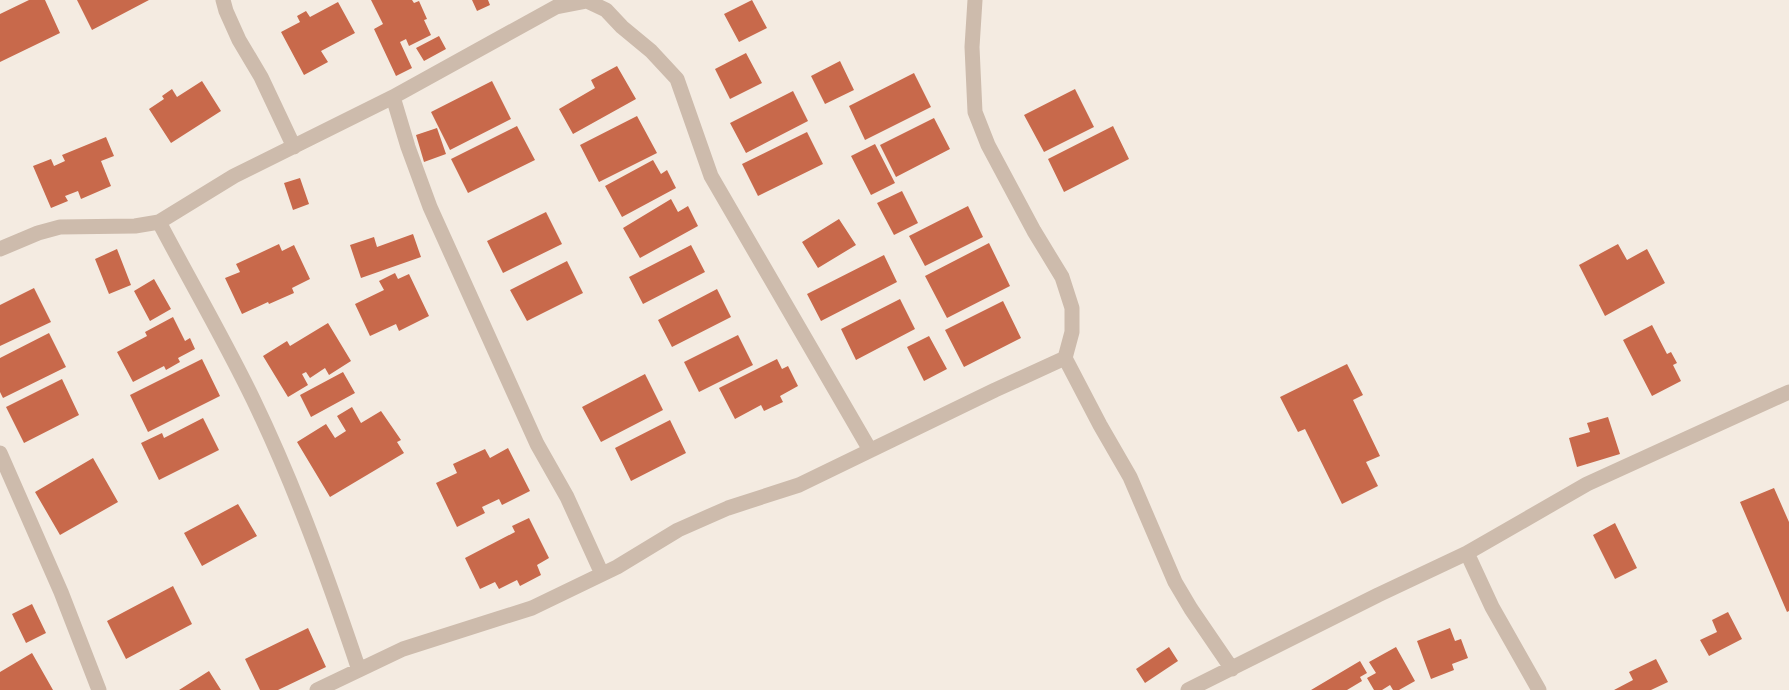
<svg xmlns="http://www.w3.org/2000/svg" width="1789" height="690" font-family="Karla,sans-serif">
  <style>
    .building { fill: #c8694b }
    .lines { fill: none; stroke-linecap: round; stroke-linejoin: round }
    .street { stroke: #cdbbac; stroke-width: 15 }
  </style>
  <rect width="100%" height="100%" fill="#f4ebe1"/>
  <path class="building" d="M 29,0 L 45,0 L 60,33 L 0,62 L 0,14 Z
    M 77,0 L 149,0 L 92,30 Z
    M 371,0 L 412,0 L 414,3 L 419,1 L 427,19 L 424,20 L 431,35 L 409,46 L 406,39 L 400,42 L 412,68 L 396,76 L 374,29 L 383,24 Z
    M 472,0 L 488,0 L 490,5 L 477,11 Z
    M 752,0 L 767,28 L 739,42 L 724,14 Z
    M 338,2 L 355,33 L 321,51 L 328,62 L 304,75 L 281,32 L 300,22 L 297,16 L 306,11 L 310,17 Z
    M 439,36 L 446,49 L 424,61 L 416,48 Z
    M 746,53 L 762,83 L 730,99 L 715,69 Z
    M 840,61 L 854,90 L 825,104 L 811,76 Z
    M 617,66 L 636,99 L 573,134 L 559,109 L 595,88 L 591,80 Z
    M 914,73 L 931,107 L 865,140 L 849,106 Z
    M 202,81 L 221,111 L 171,143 L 149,109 L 164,99 L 162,96 L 172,89 L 177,97 Z
    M 492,81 L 511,119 L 450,150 L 431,112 Z
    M 1075,89 L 1094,127 L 1044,152 L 1024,115 Z
    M 793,91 L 808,121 L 746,153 L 730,123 Z
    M 637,116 L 657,153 L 599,182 L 580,145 Z
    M 934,118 L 950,149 L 896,177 L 880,145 Z
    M 517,126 L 535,160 L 468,193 L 451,159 Z
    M 1113,126 L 1129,159 L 1064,192 L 1048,159 Z
    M 437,128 L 446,154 L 424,162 L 416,135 Z
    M 807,132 L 823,164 L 758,196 L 742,164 Z
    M 106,137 L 114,156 L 101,161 L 111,186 L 81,199 L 78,191 L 65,196 L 68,201 L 51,208 L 33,166 L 51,159 L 54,166 L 65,161 L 62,155 Z
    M 875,144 L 895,183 L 871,195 L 851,156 Z
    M 653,160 L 661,174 L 667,170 L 676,188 L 622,217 L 605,186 Z
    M 300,178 L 309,204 L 293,210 L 284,183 Z
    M 902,191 L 918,223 L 894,235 L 877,203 Z
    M 671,199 L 678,212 L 688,206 L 698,226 L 640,258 L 623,228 Z
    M 968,206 L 983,237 L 925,266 L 909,236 Z
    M 546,212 L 562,244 L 503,273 L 487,241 Z
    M 839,219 L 856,245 L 818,268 L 802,242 Z
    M 413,234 L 421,257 L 361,278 L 350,245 L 374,237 L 377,247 Z
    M 989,243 L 1010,286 L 947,318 L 925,276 Z
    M 279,244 L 282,251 L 294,245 L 310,279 L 292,288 L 294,293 L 269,304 L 268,302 L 242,314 L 225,278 L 240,272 L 236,264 Z
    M 1618,244 L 1627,260 L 1647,249 L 1665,283 L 1605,316 L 1579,265 Z
    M 691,245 L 705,272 L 643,304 L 629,277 Z
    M 117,249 L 131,285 L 109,294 L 95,259 Z
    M 884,255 L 897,282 L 821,321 L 807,294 Z
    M 567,261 L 583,293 L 527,321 L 510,290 Z
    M 395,273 L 398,279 L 409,274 L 429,316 L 399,331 L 396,324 L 370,336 L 355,304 L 384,290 L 379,281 Z
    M 154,279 L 171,309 L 150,321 L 134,291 Z
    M 34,288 L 51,322 L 0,346 L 0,305 Z
    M 717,289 L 731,317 L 672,347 L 658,320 Z
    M 900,299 L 915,329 L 856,360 L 841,329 Z
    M 1003,301 L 1021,338 L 964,367 L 945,330 Z
    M 173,317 L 185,341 L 190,338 L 195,349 L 178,358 L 180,362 L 166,370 L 164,366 L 133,382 L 117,352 L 147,336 L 145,332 Z
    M 328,323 L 351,361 L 329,375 L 325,368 L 310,378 L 306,372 L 302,374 L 308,385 L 288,397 L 263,356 L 287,341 L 290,346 Z
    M 1652,325 L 1667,354 L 1671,352 L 1677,363 L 1673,365 L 1681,381 L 1652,396 L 1623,340 Z
    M 49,333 L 66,367 L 3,398 L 0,392 L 0,358 Z
    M 738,335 L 753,365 L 699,392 L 684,362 Z
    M 929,336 L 947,369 L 924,381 L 907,347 Z
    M 202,359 L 220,396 L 148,432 L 130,395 Z
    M 777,359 L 782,369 L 788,366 L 798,386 L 780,396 L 783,402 L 764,411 L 761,405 L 735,419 L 719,388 Z
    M 1347,364 L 1363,395 L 1353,400 L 1380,456 L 1366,462 L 1378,486 L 1342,504 L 1305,429 L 1298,432 L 1280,397 Z
    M 343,372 L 355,393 L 311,417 L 300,395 Z
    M 645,374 L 663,410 L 601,442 L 582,407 Z
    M 62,379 L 79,415 L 24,443 L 6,407 Z
    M 352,407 L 361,423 L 381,411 L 401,440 L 397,442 L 404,453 L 330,497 L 297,442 L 326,424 L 335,438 L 346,431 L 337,416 Z
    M 1608,417 L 1620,454 L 1577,467 L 1569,438 L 1590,432 L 1587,423 Z
    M 203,418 L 219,450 L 159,480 L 141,443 L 162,433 L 164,438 Z
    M 670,420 L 686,453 L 631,481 L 615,448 Z
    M 508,448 L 530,491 L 502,505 L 499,499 L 482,507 L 485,513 L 457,527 L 436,483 L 457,473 L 453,464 L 485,449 L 490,458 Z
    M 93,458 L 118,502 L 60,535 L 35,492 Z
    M 1774,488 L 1789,522 L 1789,611 L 1787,612 L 1740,502 Z
    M 238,504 L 257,536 L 202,566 L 184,533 Z
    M 529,518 L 549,558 L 537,565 L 541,575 L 520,586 L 517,580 L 499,589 L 495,582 L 480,589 L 465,558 L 515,532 L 512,526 Z
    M 1615,523 L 1637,568 L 1615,579 L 1593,535 Z
    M 173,586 L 192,624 L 126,659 L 107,621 Z
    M 32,604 L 46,633 L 26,643 L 12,614 Z
    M 1728,612 L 1742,639 L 1709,656 L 1700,640 L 1717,632 L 1712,620 Z
    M 308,628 L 326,667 L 278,690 L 260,690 L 245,659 Z
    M 1450,628 L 1455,641 L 1461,639 L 1468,658 L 1452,664 L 1454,670 L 1431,679 L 1417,641 Z
    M 1169,647 L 1178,661 L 1145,683 L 1136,669 Z
    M 1396,647 L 1415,681 L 1399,690 L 1393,690 L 1390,685 L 1382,690 L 1374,690 L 1367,678 L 1376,673 L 1369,662 Z
    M 32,653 L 53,690 L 0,690 L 0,672 Z
    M 1656,659 L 1668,682 L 1651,690 L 1614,690 L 1633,680 L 1629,672 Z
    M 1360,661 L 1367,673 L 1360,677 L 1362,681 L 1347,690 L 1311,690 Z
    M 209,671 L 221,690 L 179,690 Z"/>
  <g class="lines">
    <path class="street" d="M 223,0 L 226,11 L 239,40 L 261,77 L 294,147
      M 975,0 L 972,47 L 975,112 L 988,145 L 1034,231 L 1062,277 L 1072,308 L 1072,332 L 1065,358 L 1100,425 L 1130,477 L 1175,582 L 1191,609 L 1232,669
      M 159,222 C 190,281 224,339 253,399 C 295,486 328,578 359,670
      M 0,249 L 38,233 L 60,227 L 135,226 L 159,222 L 234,176 L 393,97
      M 0,453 L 61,592 L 99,690
      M 1467,553 L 1587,484 L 1789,392
      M 602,574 L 567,497 L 537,444 L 430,207 L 408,147 L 393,97 L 556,7 L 587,1 L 606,10 L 622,27 L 651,51 L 677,79 L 711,176 L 870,450
      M 317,690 L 403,649 L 532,608 L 617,567 L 678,530 L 728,508 L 799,485 L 995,390 L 1065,358
      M 1188,690 L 1378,595 L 1467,553 L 1492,607 L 1539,690"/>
  </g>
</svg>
